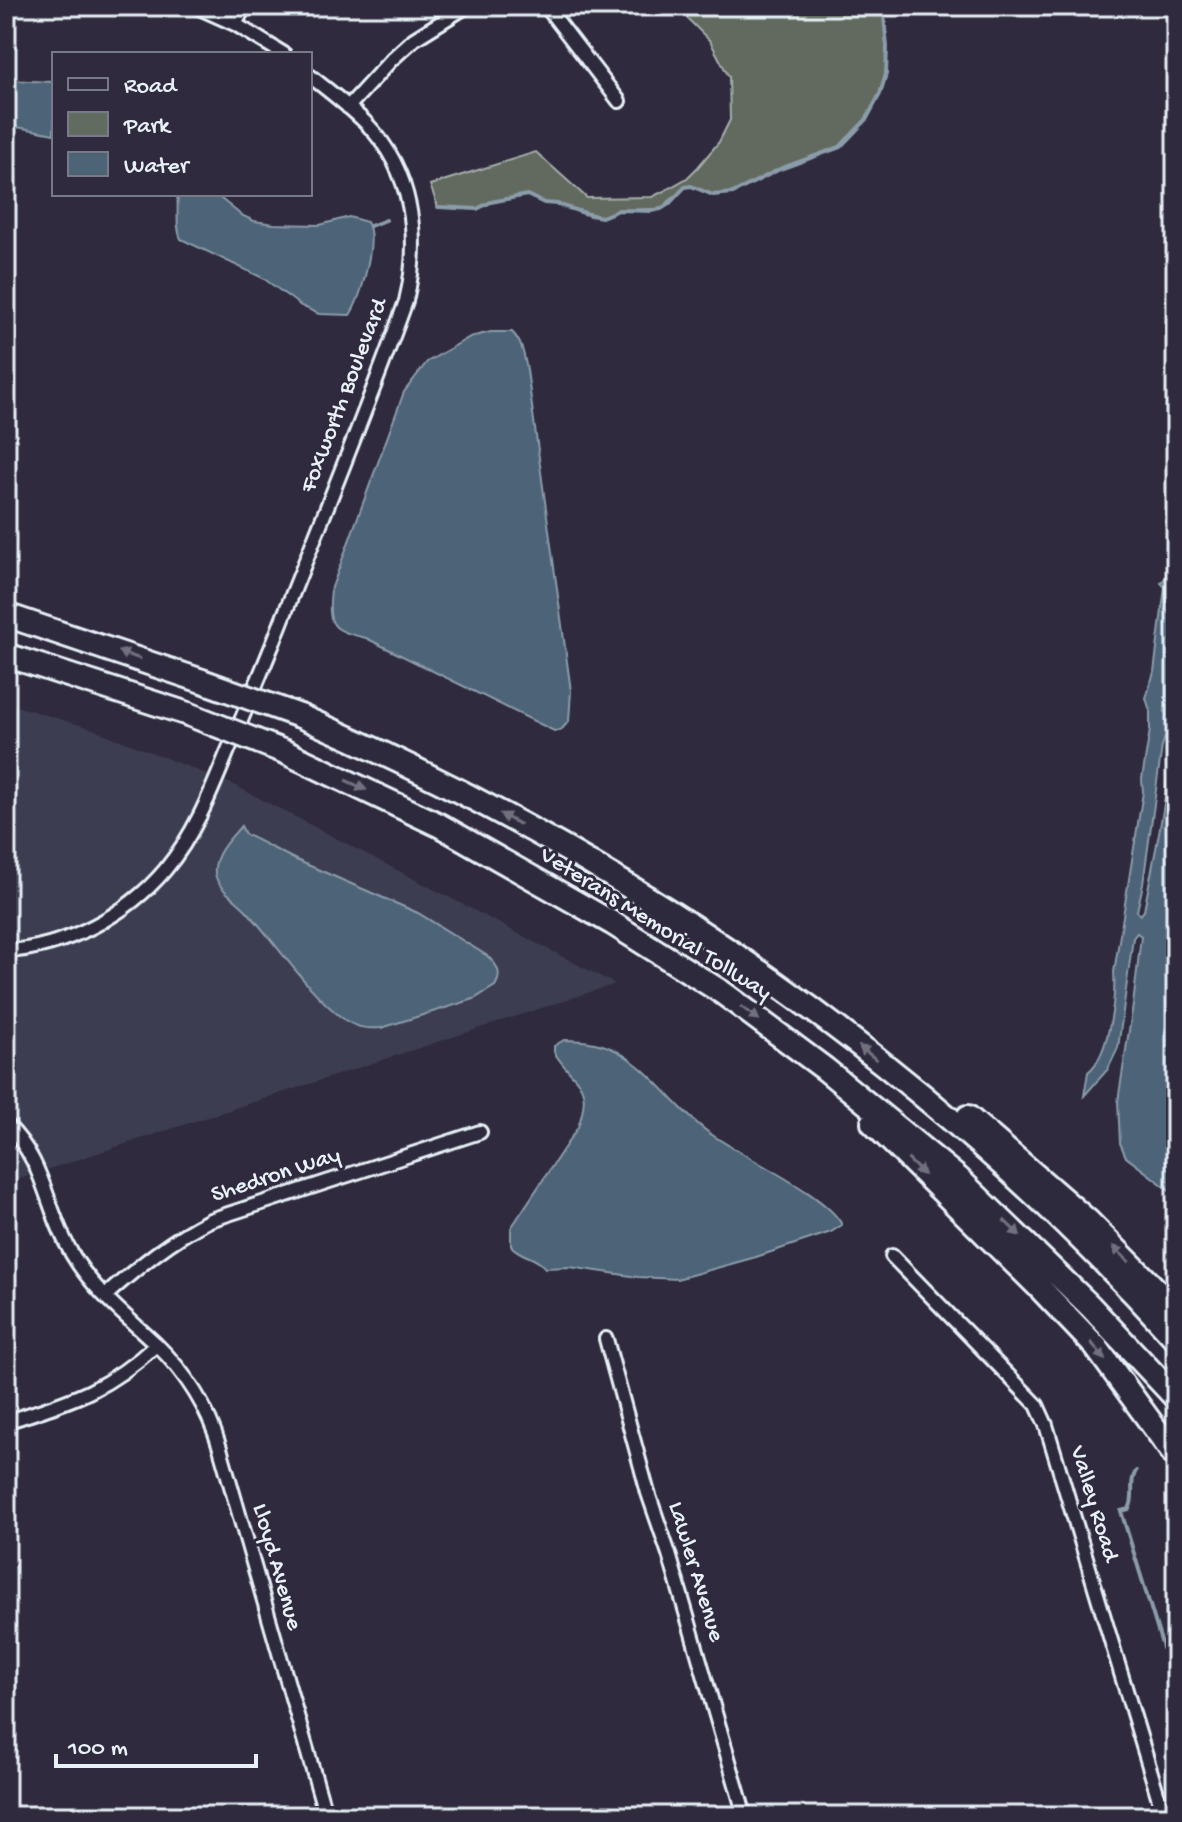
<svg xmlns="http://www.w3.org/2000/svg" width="1182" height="1822" font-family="'Gochi Hand',sans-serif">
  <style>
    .built { fill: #3e3c51 }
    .green { fill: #626b5f; stroke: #a5aeac; stroke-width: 2 }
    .water { fill: #4d6477; stroke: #8b9cab; stroke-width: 2; fill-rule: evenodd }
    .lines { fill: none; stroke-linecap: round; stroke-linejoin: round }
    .stream { stroke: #8b9cab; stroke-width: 4 }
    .street-casing { stroke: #e8f1f8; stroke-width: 18 }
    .highway-casing { stroke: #e8f1f8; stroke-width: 28 }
    .street { stroke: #2f2a3d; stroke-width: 12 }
    .highway { stroke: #2f2a3d; stroke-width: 22 }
    .highway-bridge-casing { stroke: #e8f1f8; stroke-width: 28; stroke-linecap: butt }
    .highway-bridge { stroke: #2f2a3d; stroke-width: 22 }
    .oneway { fill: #70707e }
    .labels { text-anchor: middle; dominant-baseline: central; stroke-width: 6; stroke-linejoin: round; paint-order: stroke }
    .street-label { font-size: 24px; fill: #e8f1f8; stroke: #2f2a3d }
  </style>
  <rect width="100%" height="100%" fill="#2f2a3d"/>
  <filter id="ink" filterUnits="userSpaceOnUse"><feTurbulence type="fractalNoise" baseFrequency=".0125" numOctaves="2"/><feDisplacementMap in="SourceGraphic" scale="16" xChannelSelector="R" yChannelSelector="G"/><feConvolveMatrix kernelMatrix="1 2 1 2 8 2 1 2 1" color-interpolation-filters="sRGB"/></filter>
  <g filter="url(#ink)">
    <path class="built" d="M 6,703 L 90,728 L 234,785 L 615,984 L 6,1183 Z"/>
    <path class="green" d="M 675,6 L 883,6 L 887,47 L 886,74 L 880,94 L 866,120 L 850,138 L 840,147 L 780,169 L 733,193 L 713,195 L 691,186 L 685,187 L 661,209 L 619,210 L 602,217 L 557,204 L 544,203 L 527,195 L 491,202 L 477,209 L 438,207 L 430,185 L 536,152 L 587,198 L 652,197 L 664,191 L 687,178 L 698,167 L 719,142 L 730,120 L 729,77 L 710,41 Z"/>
    <path class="water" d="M 6,80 L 54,82 L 54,134 L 6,125 Z
      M 177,194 L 215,194 L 241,215 L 254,221 L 274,224 L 320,225 L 349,217 L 367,222 C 378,240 361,298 350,315 L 319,314 L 301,306 L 263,278 L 181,239 C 175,227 179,209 177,194 Z
      M 491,332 L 512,332 C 523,343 524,356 527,370 L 571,691 L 569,721 L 561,730 L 554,731 L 366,638 C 332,630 327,627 331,590 L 404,392 L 427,362 L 470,337 Z
      M 1176,522 L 1176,660 L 1169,703 L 1173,708 L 1176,704 L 1176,1195 L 1126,1157 L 1120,1143 L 1118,1101 L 1133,1005 L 1141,936 L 1137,933 L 1133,938 L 1118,1048 L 1108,1069 L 1084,1096 L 1088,1072 C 1109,1056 1116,998 1114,972 L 1143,792 L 1142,779 L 1150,730 L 1150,711 L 1146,698 L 1154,672 L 1165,587 L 1161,583 L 1171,571 ZM 1166,735 L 1170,739 C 1169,796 1154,855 1144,911 L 1140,915 L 1137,911 L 1143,884 L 1162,746 Z
      M 241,826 L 245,834 L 294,859 L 418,913 L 486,955 C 497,964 503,973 495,986 L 474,999 L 381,1028 C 367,1029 357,1028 345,1020 C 311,996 275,942 246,910 C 235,898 217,889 215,873 C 213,854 231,838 241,826 Z
      M 564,1040 C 583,1040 600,1042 617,1051 C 654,1072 675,1108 708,1132 C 740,1156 827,1194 842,1225 L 831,1232 L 756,1257 L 677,1279 L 638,1277 L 570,1267 L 545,1268 C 536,1256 521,1257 511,1246 L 511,1228 L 578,1127 C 594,1080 574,1085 554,1052 L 554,1046 Z"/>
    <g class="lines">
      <path class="stream" d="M 438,207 L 477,209 L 491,202 L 527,195 L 544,203 L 557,204 L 590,215 L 602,217 L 619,210 L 651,211 L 661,209 L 669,204 L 685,187 L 691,186 L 713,195 L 733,193 L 780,169 L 840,147 L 866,120 L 880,94 L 886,74 L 887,47 L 883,6
        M 370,226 L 386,220
        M 1136,1471 C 1128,1483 1136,1497 1129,1509 L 1121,1511 L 1176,1690"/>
      <g class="street-casing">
        <path id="street" d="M 195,6 L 235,24 L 284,54
          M 546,6 L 619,101
          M 235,24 L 245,6
          M 348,107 L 392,59 L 414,39 L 467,6
          M 6,951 C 65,948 127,915 165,870 C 194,835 210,795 227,753 C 243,716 259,678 274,641 C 318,528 365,415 406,301 C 421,239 413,171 366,123 C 349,106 329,91 310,76
          M 6,1124 C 46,1162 45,1209 72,1254 C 93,1290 126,1316 156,1344 C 186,1373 208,1408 220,1448 L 326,1816
          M 892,1256 L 1037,1405 L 1046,1425 L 1164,1816
          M 105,1296 C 139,1266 170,1240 210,1220 L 480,1132
          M 606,1339 L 648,1493 L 669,1554 L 745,1816
          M 6,1422 C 70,1401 105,1392 156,1345"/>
      </g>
      <g class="highway-casing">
        <path id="highway" d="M 6,615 L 202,681
          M 6,655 L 188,714
          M 300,716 C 631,859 935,1070 1176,1339
          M 285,752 L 439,825 L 612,923 L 723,993 L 825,1069 L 958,1178 L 1090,1306 L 1176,1398
          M 968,1117 L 1088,1221 L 1176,1310
          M 873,1123 L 1039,1287 L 1096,1347 L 1176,1457"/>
      </g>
      <use href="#street" class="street"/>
      <use href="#highway" class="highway"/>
      <g class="highway-bridge-casing">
        <path id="highway-bridge" d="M 202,681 L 300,716
          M 188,714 L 285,752"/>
      </g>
      <use href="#highway-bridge" class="highway-bridge"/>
    </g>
    <defs><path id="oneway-solid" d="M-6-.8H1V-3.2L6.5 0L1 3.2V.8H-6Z" transform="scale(2)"/></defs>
    <g class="oneway">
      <use href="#oneway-solid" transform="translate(129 655) rotate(-161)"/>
      <use href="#oneway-solid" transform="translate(356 785) rotate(25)"/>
      <use href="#oneway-solid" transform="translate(510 819) rotate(-151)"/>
      <use href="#oneway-solid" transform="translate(750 1013) rotate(36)"/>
      <use href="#oneway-solid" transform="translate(868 1053) rotate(-142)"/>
      <use href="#oneway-solid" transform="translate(916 1167) rotate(45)"/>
      <use href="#oneway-solid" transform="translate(1012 1228) rotate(44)"/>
      <use href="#oneway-solid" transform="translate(1121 1254) rotate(-135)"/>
      <use href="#oneway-solid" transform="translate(1098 1351) rotate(52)"/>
    </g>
  </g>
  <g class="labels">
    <g class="street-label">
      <text transform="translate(345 396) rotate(-69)">Foxworth Boulevard</text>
      <text transform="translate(655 925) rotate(32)">Veterans Memorial Tollway</text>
      <text transform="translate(276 1176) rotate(-18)">Shedron Way</text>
      <text transform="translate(1093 1504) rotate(73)">Valley Road</text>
      <text transform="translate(276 1567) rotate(74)">Lloyd Avenue</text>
      <text transform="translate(695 1572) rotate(73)">Lawler Avenue</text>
    </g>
  </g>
  <rect width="1182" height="1822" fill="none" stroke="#2f2a3d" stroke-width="32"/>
  <rect x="16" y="16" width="1150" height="1790" fill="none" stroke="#e8f1f8" stroke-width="3" filter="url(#ink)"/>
  <rect x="52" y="52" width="260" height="144" fill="#2f2a3d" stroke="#797a88" stroke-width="2"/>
  <rect x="68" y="78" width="40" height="12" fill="#2f2a3d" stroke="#797a88" stroke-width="2"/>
  <text x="124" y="92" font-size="24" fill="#e8f1f8">Road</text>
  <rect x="68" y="112" width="40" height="24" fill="#626b5f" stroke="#797a88" stroke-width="2"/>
  <text x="124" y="132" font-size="24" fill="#e8f1f8">Park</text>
  <rect x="68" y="152" width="40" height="24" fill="#4d6477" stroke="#797a88" stroke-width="2"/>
  <text x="124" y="172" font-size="24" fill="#e8f1f8">Water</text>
  <path d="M56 1754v12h200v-12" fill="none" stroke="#e8f1f8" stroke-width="4"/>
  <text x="68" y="1754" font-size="24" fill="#e8f1f8" stroke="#2f2a3d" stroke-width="6" paint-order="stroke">100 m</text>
</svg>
